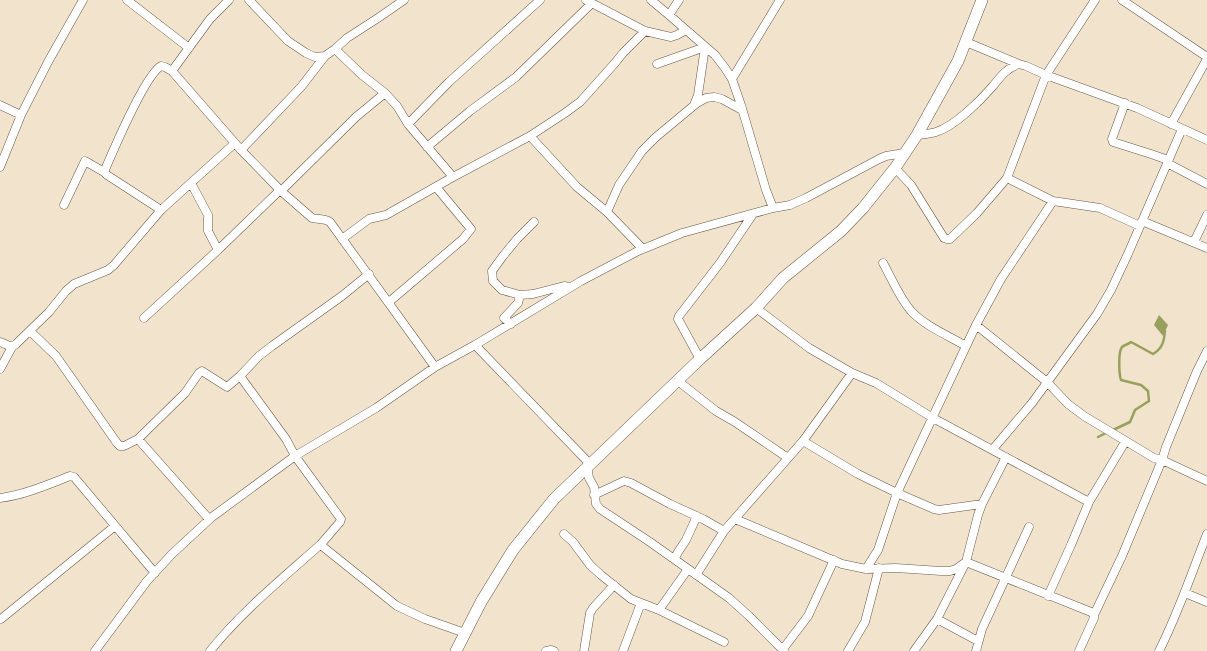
<svg xmlns="http://www.w3.org/2000/svg" width="1207" height="651" font-family="Commissioner,sans-serif">
  <style>
    .water { fill: #98a15b }
    .lines { fill: none; stroke-linecap: round; stroke-linejoin: round }
    .stream { stroke: #98a15b; stroke-width: 2.5 }
    .street-casing { stroke: #675a47; stroke-width: 9 }
    .secondary-casing { stroke: #675a47; stroke-width: 12 }
    .street { stroke: #fff; stroke-width: 8 }
    .secondary { stroke: #fff; stroke-width: 11 }
  </style>
  <rect width="100%" height="100%" fill="#f2e3cd"/>
  <path class="water" d="M 1159,315 L 1168,325 L 1163,336 L 1154,325 Z"/>
  <g class="lines">
    <path class="stream" d="M 1113,430 L 1130,422 L 1135,410 L 1149,401 L 1148,391 L 1141,385 L 1121,380 C 1119,374 1118,352 1122,347 C 1124,345 1129,344 1131,342 L 1153,354 C 1163,348 1164,341 1165,331
      M 1098,437 L 1108,432"/>
    <g class="street-casing">
      <path id="street" d="M 127,0 L 189,48
        M 249,0 L 288,41 L 306,53 L 315,57 L 325,56 L 335,49 L 347,38 L 378,18 L 404,0
        M 586,0 L 645,31 L 671,37 L 677,35 L 686,30
        M 651,0 L 669,15 L 715,55 L 725,68 L 732,79 L 741,105 L 766,190 L 773,208
        M 1122,0 L 1207,57
        M 669,15 L 679,0
        M 966,42 L 1019,64 L 1026,66 L 1046,75 L 1137,108 L 1207,140
        M 335,49 L 362,75 L 385,93 L 397,106 L 408,124 L 453,177
        M 657,64 L 705,47 L 698,95 L 694,105
        M 172,71 L 210,19 L 229,0
        M 732,79 L 780,0
        M 1125,103 L 1112,139 L 1113,142 L 1151,154 L 1168,160
        M 0,105 L 21,115
        M 408,124 L 449,82 L 540,0
        M 1171,124 L 1207,59
        M 917,135 C 923,134 930,134 936,132 C 955,126 980,101 993,86 C 1001,76 1007,68 1019,64
        M 530,136 L 577,187 L 607,212 L 643,249
        M 427,147 L 470,111 L 516,77 L 592,3
        M 241,150 L 301,87 L 325,56
        M 1167,163 L 1207,184
        M 0,167 L 21,115 L 48,62 L 83,0
        M 895,168 L 911,185 L 944,238 L 947,239 L 950,239 L 977,213 L 1007,178 L 1046,75 L 1095,0
        M 1007,178 L 1053,201 L 1100,208 L 1140,226
        M 281,191 L 356,117 L 385,93
        M 64,205 L 85,161 L 104,172
        M 161,210 L 107,175 L 104,172 C 113,151 145,75 161,66 L 165,67 L 172,71 L 241,150 L 281,191 L 312,218 C 319,220 324,218 330,222 L 435,367
        M 607,212 L 619,185 L 642,151 L 656,137 L 697,103 L 706,98 L 714,97 L 722,99 L 742,110
        M 1142,221 L 1207,248
        M 534,222 L 517,239 L 503,256 L 492,271 L 493,281 L 502,290 L 520,295 L 533,294 L 564,286 L 570,287
        M 342,239 L 369,219 L 386,215 L 453,177 L 530,136 L 565,113 L 580,102 L 615,63 L 623,53 L 645,31
        M 1194,242 L 1207,215
        M 218,250 L 280,190
        M 883,263 C 892,279 899,297 911,311 C 925,326 949,336 966,346
        M 389,302 L 463,239 L 471,229 L 436,187
        M 756,308 L 809,348 L 852,373 L 876,383 L 933,418 L 1089,502
        M 144,318 L 218,250 L 208,231 L 208,215 L 191,183
        M 511,324 L 504,318 L 518,303 L 520,295
        M 976,325 L 1047,382 L 1068,404 L 1084,416 L 1154,458 L 1162,460 L 1207,481
        M 30,331 L 56,356 L 117,443 L 120,446 L 124,446 L 138,439 L 185,393 L 199,373 L 202,371 L 205,373 L 227,387 L 240,376 L 259,356 L 272,346 L 342,296 L 369,274
        M 0,342 L 12,347
        M 475,345 L 590,464
        M 700,359 L 678,319 L 679,316 L 720,263 L 753,214
        M 0,369 L 12,347 L 16,344 L 49,312 L 66,291 L 74,284 L 108,270 L 114,265 L 161,210 L 235,143
        M 240,376 L 286,439 L 295,456 L 341,519 L 340,522 L 321,544 L 322,546 L 397,606 L 425,619 L 465,633
        M 678,381 L 716,411 L 735,422 L 788,458
        M 138,439 L 209,519
        M 803,441 L 858,474 L 897,493 L 934,509 L 939,510 L 982,504
        M 993,449 L 1032,403 L 1097,314 L 1111,290 L 1127,256 L 1182,129
        M 587,466 L 589,478 L 594,487 L 596,504 L 600,509 L 650,542 L 729,598 L 749,616 L 784,651
        M 594,495 L 624,481 L 631,483 L 670,504 L 703,519 L 724,531
        M 0,498 C 24,495 47,485 70,476 L 74,477 L 155,573
        M 735,519 L 842,564 L 866,569 L 896,568 L 941,571 L 950,571 L 956,569 L 966,562 L 1091,612 L 1094,615
        M 564,534 L 573,542 L 590,565 L 601,575 L 631,599 L 659,610 L 724,642
        M 675,558 L 678,552 L 686,540 L 697,516
        M 866,569 L 878,550 L 897,493 L 976,325 L 1001,279 L 1053,201
        M 696,575 L 724,531 L 803,441 L 852,373
        M 1185,593 L 1207,602
        M 1048,596 L 1071,545 L 1089,502 L 1125,442
        M 659,610 L 688,569
        M 1,619 L 115,526
        M 937,619 L 978,641
        M 783,649 L 808,616 L 834,560
        M 95,651 L 147,581 L 172,554 L 212,517 L 295,456 L 376,408 L 435,367 L 475,345 L 581,281 L 638,251 L 682,233 L 773,208 L 790,205 L 806,198 L 879,159 L 886,156 L 904,153
        M 210,651 C 242,611 283,578 321,544
        M 546,651 L 551,650 L 554,651
        M 584,651 L 590,613 L 593,608 L 614,585
        M 623,651 L 641,603
        M 848,651 L 865,622 L 879,568
        M 914,651 L 937,619 L 966,562 L 978,515 L 982,504 L 1006,457
        M 976,651 L 982,629 L 1029,527
        M 1079,651 L 1094,618 L 1094,615 L 1122,556 L 1162,460 L 1166,447 L 1197,371 L 1207,351
        M 1159,651 C 1178,614 1192,572 1207,534"/>
    </g>
    <g class="secondary-casing">
      <path id="secondary" d="M 456,651 L 481,602 L 513,550 L 554,499 L 700,359 L 756,308 L 783,278 L 841,231 L 863,208 L 895,168 L 917,135 L 958,61 L 982,0"/>
    </g>
    <use href="#street" class="street"/>
    <use href="#secondary" class="secondary"/>
  </g>
</svg>
